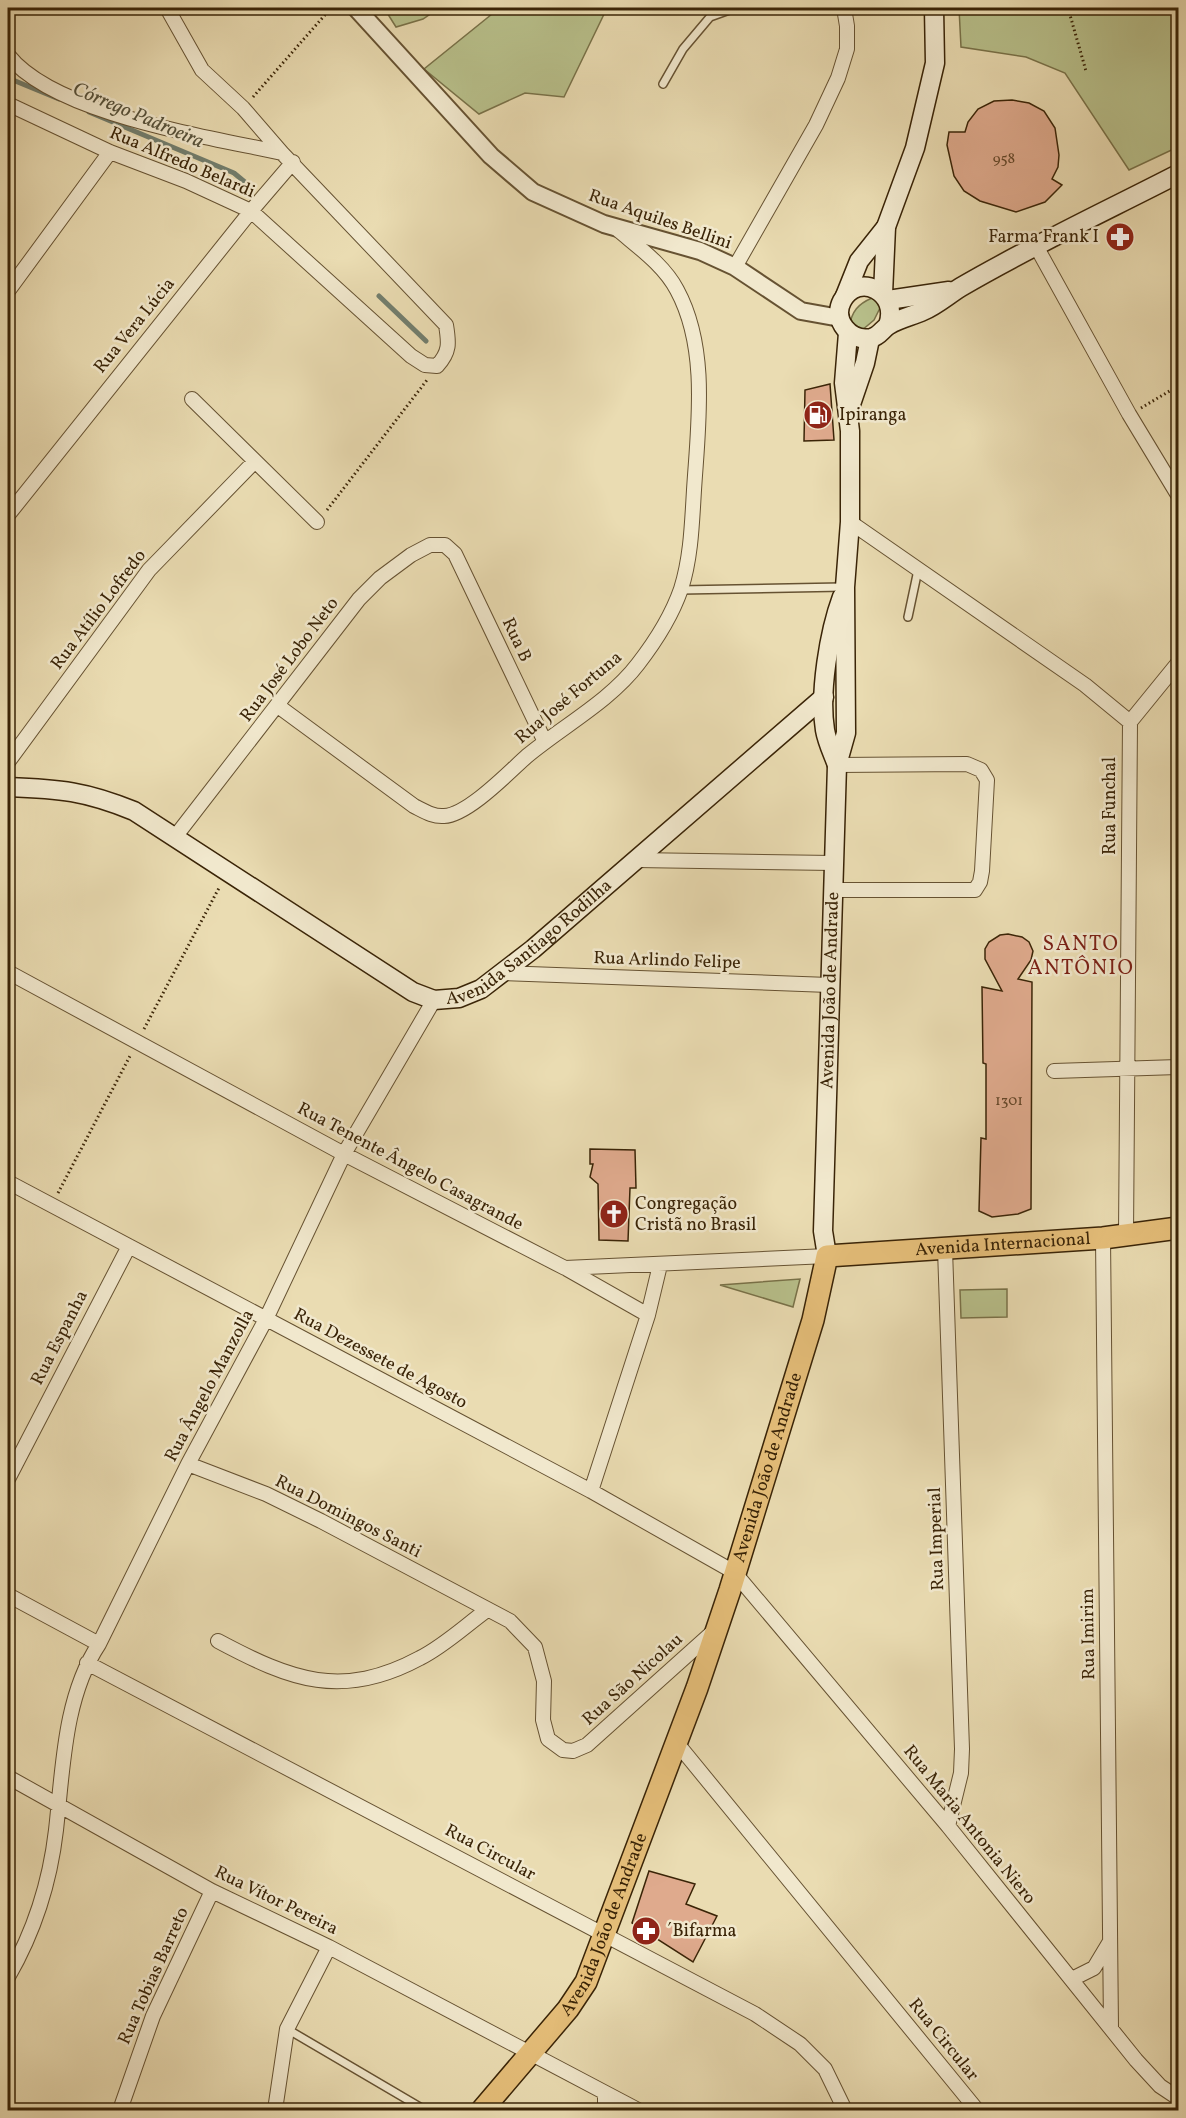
<svg xmlns="http://www.w3.org/2000/svg" width="1186" height="2118" font-family="Vollkorn,serif">
  <style>
    .green { fill: #b8c08b; stroke: #797249; stroke-width: 1.5 }
    .lines { fill: none; stroke-linecap: round; stroke-linejoin: round }
    .stream { stroke: #727e6e; stroke-width: 5 }
    .building { fill: #dfaa8d; stroke: #3a2407; stroke-width: 1.5 }
    .service-casing { stroke: #665232; stroke-width: 10 }
    .minor-casing { stroke: #665232; stroke-width: 16 }
    .tertiary-casing { stroke: #665232; stroke-width: 20 }
    .secondary-casing { stroke: #3a2407; stroke-width: 21 }
    .primary-casing { stroke: #3a2407; stroke-width: 24 }
    .path { stroke: #3a2407; stroke-width: 3; stroke-dasharray: 1.5 3; stroke-linecap: butt }
    .service { stroke: #f1e8cd; stroke-width: 7 }
    .minor { stroke: #f1e8cd; stroke-width: 14 }
    .tertiary { stroke: #f1e8cd; stroke-width: 16 }
    .secondary { stroke: #f1e8cd; stroke-width: 18 }
    .primary { stroke: #e5be79; stroke-width: 21 }
    .labels { text-anchor: middle; dominant-baseline: central; stroke-width: 5; stroke-linejoin: round; paint-order: stroke }
    .number-label { font-size: 15px; fill: #634628 }
    .street-label { font-size: 18px; fill: #3a2407; stroke: #f1e8cd }
    .poi-label { font-size: 18px; fill: #3a2407; stroke: #f1e8cd; text-anchor: start }
    .water-label { font-size: 20px; font-style: italic; fill: #56513a; stroke: #f1e8cd }
    .quarter-label { font-size: 21px; letter-spacing: 1.5px; fill: #7a1f14; stroke: #f1e8cd }
  </style>
  <rect width="100%" height="100%" fill="#eadcb2"/>
  <filter id="stains"><feTurbulence type="fractalNoise" baseFrequency=".00333" numOctaves="4"/><feColorMatrix values="0 0 0 0 .2 0 0 0 0 .09 0 0 0 0 .02 0 0 0 .5 -.17"/></filter>
  <radialGradient id="worn" r=".72"><stop offset=".6" stop-color="#630" stop-opacity="0"/><stop offset="1" stop-color="#630" stop-opacity=".3"/></radialGradient>
  <path class="green" d="M 384,8 L 439,8 L 423,19 L 396,27 Z
    M 485,8 L 607,8 L 564,97 L 525,93 L 479,114 L 424,69 L 492,14 Z
    M 959,8 L 1178,8 L 1178,147 L 1129,170 L 1065,73 L 1026,57 L 961,47 Z
    M 872,298 L 881,306 L 874,320 L 861,331 L 849,327 C 852,311 858,304 872,298 Z
    M 800,1279 L 793,1307 L 720,1285 Z
    M 1007,1289 L 1007,1317 L 961,1318 L 960,1290 Z"/>
  <g class="lines">
    <path class="stream" d="M 8,78 L 59,99
      M 89,112 L 234,173 L 252,188
      M 379,296 L 426,341"/>
  </g>
  <path class="building" d="M 1012,100 L 1029,103 L 1044,111 L 1055,128 L 1059,155 L 1058,167 L 1052,179 L 1062,185 L 1045,202 L 1016,212 L 980,201 L 964,191 L 954,176 L 947,145 L 949,132 L 965,132 L 968,122 L 978,109 L 994,101 Z
    M 830,384 L 834,440 L 804,441 L 805,390 Z
    M 1008,934 L 1022,937 L 1029,942 L 1033,951 L 1031,960 L 1018,979 L 1032,982 L 1031,1209 L 1018,1214 L 992,1217 L 979,1211 L 981,1138 L 986,1139 L 986,1064 L 983,1063 L 982,987 L 1002,991 L 985,959 L 985,949 L 989,942 L 1000,935 Z
    M 590,1149 L 635,1150 L 636,1188 L 630,1188 L 628,1241 L 599,1240 L 598,1184 L 590,1177 L 593,1164 L 590,1164 Z
    M 649,1871 L 695,1884 L 686,1904 L 717,1916 L 693,1962 L 632,1923 Z"/>
  <g class="lines">
    <g class="service-casing">
      <path id="service" d="M 663,84 L 683,49 L 710,17 L 735,8
        M 680,590 L 843,587
        M 908,617 L 918,570
        M 287,2029 L 425,2110"/>
    </g>
    <g class="minor-casing">
      <path id="minor" d="M 8,55 C 54,114 209,137 282,153
        M 8,104 L 110,152 L 186,181 L 251,211 L 411,356 L 425,365 L 437,366 C 450,352 449,343 446,325 L 282,153 L 243,108 L 202,70 L 167,8
        M 1036,246 L 1129,414 L 1178,495
        M 735,267 L 816,125 L 838,78 L 847,49 L 847,26 L 844,8
        M 8,291 L 110,152
        M 192,399 L 317,522
        M 8,515 L 251,211 L 293,162
        M 850,522 L 1085,685 L 1130,722 L 1126,1235
        M 278,706 L 414,806 C 424,811 433,817 444,816 C 468,815 509,772 527,756 C 563,726 610,701 638,664 C 655,642 672,615 681,589 C 691,558 692,523 694,490 C 698,426 709,349 677,290 C 664,265 638,247 617,229
        M 1130,722 L 1178,663
        M 8,762 L 149,570 L 254,462
        M 175,837 L 359,599 L 380,578 L 411,555 L 430,545 L 445,545 L 455,554 L 545,742
        M 636,860 L 833,863
        M 832,890 L 975,890 L 980,882 L 982,871 L 987,780 L 981,770 L 967,764 L 837,765
        M 8,972 L 344,1154 L 565,1268 L 827,1256
        M 504,973 L 829,985
        M 1054,1071 L 1178,1067
        M 8,1182 L 591,1491 L 734,1572 L 948,1826 L 1136,2060 L 1160,2086 L 1178,2098
        M 1103,1238 L 1111,2028
        M 945,1249 L 962,1749 L 961,1773 L 948,1826
        M 567,1269 L 648,1315
        M 188,1464 L 266,1494 L 321,1521 L 510,1621 L 535,1647 L 544,1681 L 543,1720 L 548,1739 L 563,1750 L 573,1751 L 587,1745 L 714,1631
        M 8,1479 L 129,1246
        M 591,1491 L 648,1315 L 660,1265
        M 8,1595 L 99,1644
        M 218,1641 C 291,1680 342,1700 420,1658 C 444,1646 465,1626 487,1610
        M 87,1663 L 755,2014 L 800,2044 L 825,2069 L 845,2110
        M 676,1742 L 977,2110
        M 8,1777 L 212,1891 L 329,1947 L 638,2110
        M 8,1977 C 34,1932 50,1882 56,1830 C 63,1768 64,1697 99,1644 L 188,1464 L 266,1319 L 344,1154 L 434,1000
        M 1072,1979 L 1094,1968 L 1109,1943
        M 120,2110 L 153,2016 L 212,1891
        M 275,2110 L 287,2029 L 329,1947
        M 605,2110 L 605,2094"/>
    </g>
    <g class="tertiary-casing">
      <path id="tertiary" d="M 356,8 L 491,156 L 533,192 L 604,224 L 700,251 L 735,267 L 801,311 L 840,318"/>
    </g>
    <g class="secondary-casing">
      <g id="secondary">
        <path d="M 883,294 L 886,227 L 915,148 L 935,63 L 934,8"/>
        <path d="M 845,296 L 859,261 L 886,227"/>
        <path d="M 888,300 L 949,291"/>
        <path d="M 888,325 C 900,292 858,271 842,301 C 832,320 850,342 871,338 C 880,336 882,329 889,325 C 898,319 912,316 923,311 C 937,305 948,295 961,287 C 1031,246 1106,211 1178,174"/>
        <path d="M 849,410 L 865,363 L 870,339"/>
        <path d="M 837,765 C 833,754 827,742 825,730 C 819,693 829,632 842,597"/>
        <path id="s1" d="M 8,787 C 60,789 85,791 134,811 L 413,992 L 434,1000 L 459,998 L 481,989 L 533,949 L 824,697"/>
        <path id="s2" d="M 827,1256 L 823,1231 L 837,765 L 846,733 L 845,587 L 850,522 L 850,431 L 844,383 L 848,333"/>
      </g>
    </g>
    <g class="primary-casing">
      <g id="primary">
        <path id="s3" d="M 482,2110 L 568,2009 L 586,1982 L 697,1688 L 730,1590 L 813,1320 L 827,1256 L 1103,1238 L 1178,1228"/>
      </g>
    </g>
    <path class="path" d="M 1068,8 L 1086,71
      M 253,97 L 331,8
      M 1141,408 L 1178,386
      M 327,510 L 427,380
      M 144,1029 L 220,886
      M 58,1193 L 130,1056"/>
    <use href="#service" class="service"/>
    <use href="#minor" class="minor"/>
    <use href="#tertiary" class="tertiary"/>
    <use href="#secondary" class="secondary"/>
    <use href="#primary" class="primary"/>
  </g>
  <defs>
    <g id="pharmacy-disc" transform="scale(1.5)"><circle r="9.5" fill="#8f2418" stroke="#f1e8cd"/><path d="M-2-6h4v4h4v4h-4v4h-4v-4h-4v-4h4Z" fill="#fff"/></g>
    <g id="fuel-disc" transform="scale(1.5)"><circle r="9.5" fill="#8f2418" stroke="#f1e8cd"/><path d="M-5.5-6h7V0h2V4h1.3V-2.5L3-4.5l.8-.8L6-3V5H2.5V1h-1V6h-7ZM-4.2-4.7v3.2H.2V-4.7Z" fill="#fff"/></g>
    <g id="church-disc" transform="scale(1.5)"><circle r="9.5" fill="#8f2418" stroke="#f1e8cd"/><path d="M-1.2-6h2.4v3.5h3.3v2.4h-3.3V6h-2.4V-.1h-3.3v-2.4h3.3Z" fill="#fff"/></g>
  </defs>
  <g fill-rule="evenodd">
    <use href="#pharmacy-disc" x="1120" y="237"/>
    <use href="#fuel-disc" x="818" y="415"/>
    <use href="#church-disc" x="614" y="1214"/>
    <use href="#pharmacy-disc" x="646" y="1931"/>
  </g>
  <g class="labels">
    <g class="number-label">
      <text x="1004" y="159">958</text>
      <text x="1009" y="1101">1301</text>
    </g>
    <g class="street-label">
      <text transform="translate(182 163) rotate(23)">Rua Alfredo Belardi</text>
      <text transform="translate(660 220) rotate(19)">Rua Aquiles Bellini</text>
      <text transform="translate(135 326) rotate(-51)">Rua Vera Lúcia</text>
      <text transform="translate(99 610) rotate(-53)">Rua Atílio Lofredo</text>
      <text transform="translate(516 640) rotate(65)">Rua B</text>
      <text transform="translate(290 660) rotate(-53)">Rua José Lobo Neto</text>
      <text transform="translate(569 698) rotate(-40)">Rua José Fortuna</text>
      <text transform="translate(1110 806) rotate(-90)">Rua Funchal</text>
      <text stroke="none"><textPath href="#s1" startOffset="598">Avenida Santiago Rodilha</textPath></text>
      <text transform="translate(667 961) rotate(2)">Rua Arlindo Felipe</text>
      <text stroke="none"><textPath href="#s2" startOffset="266">Avenida João de Andrade</textPath></text>
      <text transform="translate(410 1167) rotate(28)">Rua Tenente Ângelo Casagrande</text>
      <text stroke="none"><textPath href="#s3" startOffset="1107">Avenida Internacional</textPath></text>
      <text transform="translate(60 1338) rotate(-63)">Rua Espanha</text>
      <text transform="translate(380 1359) rotate(28)">Rua Dezessete de Agosto</text>
      <text transform="translate(210 1386) rotate(-62)">Rua Ângelo Manzolla</text>
      <text stroke="none"><textPath href="#s3" startOffset="711">Avenida João de Andrade</textPath></text>
      <text transform="translate(348 1517) rotate(27)">Rua Domingos Santi</text>
      <text transform="translate(937 1539) rotate(-92)">Rua Imperial</text>
      <text transform="translate(1089 1634) rotate(-91)">Rua Imirim</text>
      <text transform="translate(633 1680) rotate(-42)">Rua São Nicolau</text>
      <text transform="translate(969 1825) rotate(51)">Rua Maria Antonia Niero</text>
      <text transform="translate(490 1853) rotate(28)">Rua Circular</text>
      <text transform="translate(276 1901) rotate(26)">Rua Vítor Pereira</text>
      <text stroke="none"><textPath href="#s3" startOffset="225">Avenida João de Andrade</textPath></text>
      <text transform="translate(154 1976) rotate(-66)">Rua Tobias Barreto</text>
      <text transform="translate(943 2040) rotate(51)">Rua Circular</text>
    </g>
    <g class="poi-label">
      <text x="1099" y="237" text-anchor="end">Farma Frank I</text>
      <text x="839" y="415">Ipiranga</text>
      <text x="635" y="1204">Congregação<tspan x="635" dy="21">Cristã no Brasil</tspan></text>
      <text x="667" y="1931">´Bifarma</text>
    </g>
    <g class="water-label">
      <text transform="translate(138 116) rotate(23)">Córrego Padroeira</text>
    </g>
    <g class="quarter-label">
      <text x="1081" y="944">SANTO<tspan x="1081" dy="24">ANTÔNIO</tspan></text>
    </g>
  </g>
  <rect width="1186" height="2118" fill="none" stroke="#eadcb2" stroke-width="30"/>
  <rect x="9" y="9" width="1168" height="2100" fill="none" stroke="#3a2407" stroke-width="3"/>
  <rect x="15" y="15" width="1156" height="2088" fill="none" stroke="#3a2407" stroke-width="1.5"/>
  <rect width="100%" height="100%" filter="url(#stains)"/>
  <rect width="100%" height="100%" fill="url(#worn)"/>
</svg>
